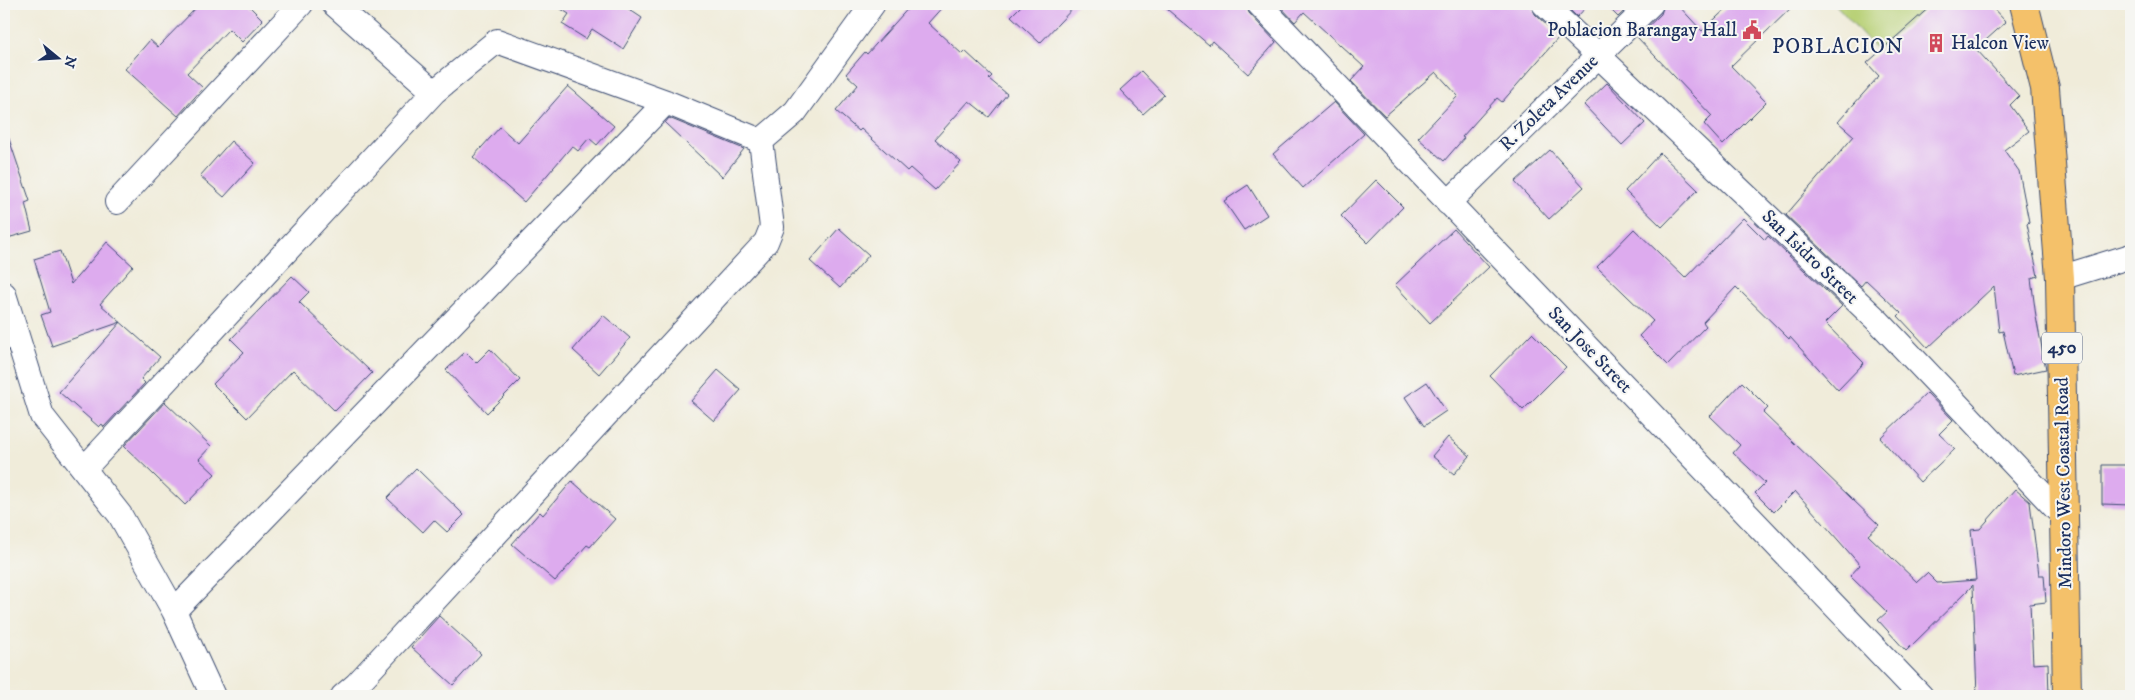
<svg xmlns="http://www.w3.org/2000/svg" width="2135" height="700" font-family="'IM FELL DW Pica',serif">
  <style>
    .garden { fill: #b7d074; stroke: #698069 }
    .building { fill: #ddabee }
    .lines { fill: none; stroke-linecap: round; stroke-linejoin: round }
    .street-casing { stroke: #3b4b71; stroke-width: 26 }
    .primary-casing { stroke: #3b4b71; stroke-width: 30 }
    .street { stroke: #fff; stroke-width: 24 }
    .primary { stroke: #f4c16a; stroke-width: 28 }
    .labels { text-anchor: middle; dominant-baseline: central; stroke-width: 4; stroke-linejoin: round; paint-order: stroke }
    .shield { fill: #f6f6f2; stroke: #5d6b8a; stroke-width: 1 }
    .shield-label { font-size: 18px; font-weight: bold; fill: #1b2f5e }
    .poi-label { font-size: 19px; fill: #1b2f5e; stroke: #f6f6f2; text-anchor: end }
    .street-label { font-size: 19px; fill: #1b2f5e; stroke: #f6f6f2 }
    .quarter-label { font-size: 21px; letter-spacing: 1px; fill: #1b2f5e; stroke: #f6f6f2 }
  </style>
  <rect width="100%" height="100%" fill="#f6f6f2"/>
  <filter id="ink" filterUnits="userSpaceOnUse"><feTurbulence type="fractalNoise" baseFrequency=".02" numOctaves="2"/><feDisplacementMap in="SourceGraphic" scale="10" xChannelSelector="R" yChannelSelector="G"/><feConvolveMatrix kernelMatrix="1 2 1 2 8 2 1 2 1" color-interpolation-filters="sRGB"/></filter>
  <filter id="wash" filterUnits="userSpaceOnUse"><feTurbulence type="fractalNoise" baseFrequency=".0096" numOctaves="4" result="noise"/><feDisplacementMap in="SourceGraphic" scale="20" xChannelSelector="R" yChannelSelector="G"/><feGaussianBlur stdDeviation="1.12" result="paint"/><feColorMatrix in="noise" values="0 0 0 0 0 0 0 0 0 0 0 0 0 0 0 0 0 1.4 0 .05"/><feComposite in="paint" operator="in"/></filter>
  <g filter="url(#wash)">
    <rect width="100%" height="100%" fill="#f0ecda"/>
    <path class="garden" d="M 1835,4 L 1929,4 L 1877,50 Z"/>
    <g id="blocks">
      <path class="building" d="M 200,4 L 253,4 L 250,7 L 263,20 L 242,42 L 229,29 L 187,73 L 203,88 L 178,116 L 125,69 L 150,40 L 158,47 Z
        M 553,4 L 621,4 L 642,18 L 623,49 L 592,29 L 586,39 L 562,24 L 569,14 Z
        M 912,4 L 945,4 L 928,23 L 962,54 L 965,51 L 992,76 L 989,79 L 1007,94 L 989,117 L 969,101 L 935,139 L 961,162 L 935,190 L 910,168 L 907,171 L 861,129 L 859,131 L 836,111 L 858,85 L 846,74 L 865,52 L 867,54 Z
        M 1023,4 L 1077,4 L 1040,43 L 1011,16 Z
        M 1161,4 L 1246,4 L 1249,13 L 1276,42 L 1248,74 L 1212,41 L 1209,45 Z
        M 1278,4 L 1531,4 L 1535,14 L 1559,37 L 1502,102 L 1497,98 L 1462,137 L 1464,138 L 1444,161 L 1418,138 L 1458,96 L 1436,72 L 1385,116 L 1351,81 L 1364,67 L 1304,12 L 1295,22 Z
        M 1564,4 L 1589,4 L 1577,17 Z
        M 1605,4 L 1632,4 L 1618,17 Z
        M 1664,4 L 1677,4 L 1702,31 L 1731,4 L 1795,4 L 1731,66 L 1766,102 L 1723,145 L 1704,124 L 1712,116 L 1637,37 L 1661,14 Z
        M 1933,4 L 1989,4 L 2006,22 L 1976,49 L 2019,96 L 2010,105 L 2029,131 L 2004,150 L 2019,171 L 2029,222 L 2027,224 L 2038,276 L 2031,278 L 2036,317 L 2046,369 L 2013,376 L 2003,331 L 1999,332 L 1994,286 L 1928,348 L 1898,316 L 1901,313 L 1866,280 L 1861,286 L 1786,215 L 1854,136 L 1838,122 L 1879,76 L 1867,63 Z
        M 1141,71 L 1164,95 L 1143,114 L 1120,90 Z
        M 1607,83 L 1645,123 L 1622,145 L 1584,105 Z
        M 568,86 L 614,126 L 597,145 L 589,138 L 578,151 L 572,146 L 524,202 L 473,157 L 500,127 L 518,143 Z
        M 1334,102 L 1364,134 L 1303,188 L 1273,154 Z
        M 669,118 L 744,149 L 722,177 L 665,123 Z
        M 8,136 L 30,201 L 25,203 L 32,231 L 4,239 L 4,137 Z
        M 231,141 L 255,163 L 224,197 L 200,176 Z
        M 1550,150 L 1584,187 L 1549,219 L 1515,182 Z
        M 1660,153 L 1698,190 L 1662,227 L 1625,191 Z
        M 1376,180 L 1403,207 L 1368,243 L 1341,216 Z
        M 1248,185 L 1267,215 L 1244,230 L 1224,201 Z
        M 1743,218 L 1765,240 L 1768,236 L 1842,306 L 1825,323 L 1864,363 L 1838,390 L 1790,337 L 1789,339 L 1736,287 L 1703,322 L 1706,326 L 1668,365 L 1639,336 L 1653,321 L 1597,267 L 1634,229 L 1685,278 Z
        M 839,228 L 869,255 L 840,288 L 810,261 Z
        M 1454,229 L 1489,267 L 1430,323 L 1395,285 Z
        M 107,242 L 133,266 L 100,304 L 160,357 L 141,379 L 145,383 L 104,427 L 102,424 L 99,427 L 59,392 L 121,322 L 52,346 L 41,315 L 50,312 L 34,259 L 60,251 L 71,284 Z
        M 292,276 L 309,292 L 299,302 L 372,373 L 335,411 L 293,370 L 247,418 L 213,384 L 244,352 L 231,339 Z
        M 603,315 L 630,338 L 599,374 L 573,350 Z
        M 1532,333 L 1566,367 L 1523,410 L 1490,376 Z
        M 490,349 L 520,380 L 487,413 L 446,370 L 465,352 L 476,363 Z
        M 718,370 L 741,390 L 714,421 L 691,401 Z
        M 1427,382 L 1446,411 L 1424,426 L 1405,397 Z
        M 1742,382 L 1768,408 L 1763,413 L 1879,525 L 1868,535 L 1917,582 L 1927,573 L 1937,583 L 1976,580 L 1971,530 L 1980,529 L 2015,489 L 2030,502 L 2039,575 L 2044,575 L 2046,602 L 2030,604 L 2033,664 L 2048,663 L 2049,696 L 1977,696 L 1973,585 L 1906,651 L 1878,620 L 1887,612 L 1850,576 L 1860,565 L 1795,491 L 1774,512 L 1755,493 L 1765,483 L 1733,453 L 1740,445 L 1710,416 Z
        M 1927,393 L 1953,420 L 1939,434 L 1955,449 L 1920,482 L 1880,438 Z
        M 165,402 L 211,446 L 199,459 L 215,474 L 185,505 L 124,446 Z
        M 1448,437 L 1470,456 L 1454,474 L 1432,456 Z
        M 2102,465 L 2131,465 L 2131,505 L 2102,504 Z
        M 416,468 L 464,515 L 447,532 L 434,520 L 423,532 L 387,498 Z
        M 572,481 L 615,519 L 590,547 L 587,545 L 555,581 L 512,544 L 540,512 L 543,515 Z
        M 439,616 L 481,654 L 453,685 L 411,647 Z"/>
    </g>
  </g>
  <g filter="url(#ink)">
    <use href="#blocks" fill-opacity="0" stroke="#3b4b71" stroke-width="1"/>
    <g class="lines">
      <g class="street-casing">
        <path id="street" d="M 334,4 L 434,92
          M 1259,4 C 1479,235 1701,464 1921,696
          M 1544,4 L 1879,322 L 2066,519
          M 761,141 L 795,112 L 873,4
          M 117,202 L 301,4
          M 1448,203 L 1651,4
          M 2060,278 L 2131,256
          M 4,294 L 42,416 L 120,515 L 174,611 L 213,696
          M 84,469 L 434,92 L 497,41 L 666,102 L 761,141
          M 174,611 L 666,102
          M 343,696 L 357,684 L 766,242 L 772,227 L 761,141"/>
      </g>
      <g class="primary-casing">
        <path id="primary" d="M 2024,4 L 2045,88 L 2060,278 L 2067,696"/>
      </g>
      <use href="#street" class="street"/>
      <use href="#primary" class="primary"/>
    </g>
  </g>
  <defs>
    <g id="civic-bare" transform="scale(1.5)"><path d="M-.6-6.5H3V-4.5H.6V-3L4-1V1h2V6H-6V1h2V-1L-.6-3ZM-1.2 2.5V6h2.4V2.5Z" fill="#d1495b" stroke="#f6f6f2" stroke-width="2.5" paint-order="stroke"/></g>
    <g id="building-bare" transform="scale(1.5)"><path d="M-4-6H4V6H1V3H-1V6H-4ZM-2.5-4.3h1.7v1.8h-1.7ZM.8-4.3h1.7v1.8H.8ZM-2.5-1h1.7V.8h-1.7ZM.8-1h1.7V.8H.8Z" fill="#d1495b" stroke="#f6f6f2" stroke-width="2.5" paint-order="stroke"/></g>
  </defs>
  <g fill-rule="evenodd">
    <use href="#civic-bare" x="1752" y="30"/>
    <use href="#building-bare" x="1936" y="43"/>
  </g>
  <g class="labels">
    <rect class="shield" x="2042" y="332.5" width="40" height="31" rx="4"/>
    <g class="shield-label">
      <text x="2062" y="348">450</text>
    </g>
    <g class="poi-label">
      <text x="1737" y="30">Poblacion Barangay Hall</text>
      <text x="1951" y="43" text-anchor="start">Halcon View</text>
    </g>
    <g class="street-label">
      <text transform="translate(1549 103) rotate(-44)">R. Zoleta Avenue</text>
      <text transform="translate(1810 257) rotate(44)">San Isidro Street</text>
      <text transform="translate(1590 350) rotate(46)">San Jose Street</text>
      <text transform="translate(2064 483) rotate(-91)">Mindoro West Coastal Road</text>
    </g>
    <g class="quarter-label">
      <text x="1838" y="47">POBLACION</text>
    </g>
  </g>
  <rect width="2135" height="700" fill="none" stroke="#f6f6f2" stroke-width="20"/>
  <g transform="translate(58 58) rotate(108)" stroke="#f6f6f2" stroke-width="4" paint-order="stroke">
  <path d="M0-4L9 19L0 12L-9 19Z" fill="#1b2f5e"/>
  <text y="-8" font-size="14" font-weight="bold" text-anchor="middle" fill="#1b2f5e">N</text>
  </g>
</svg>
